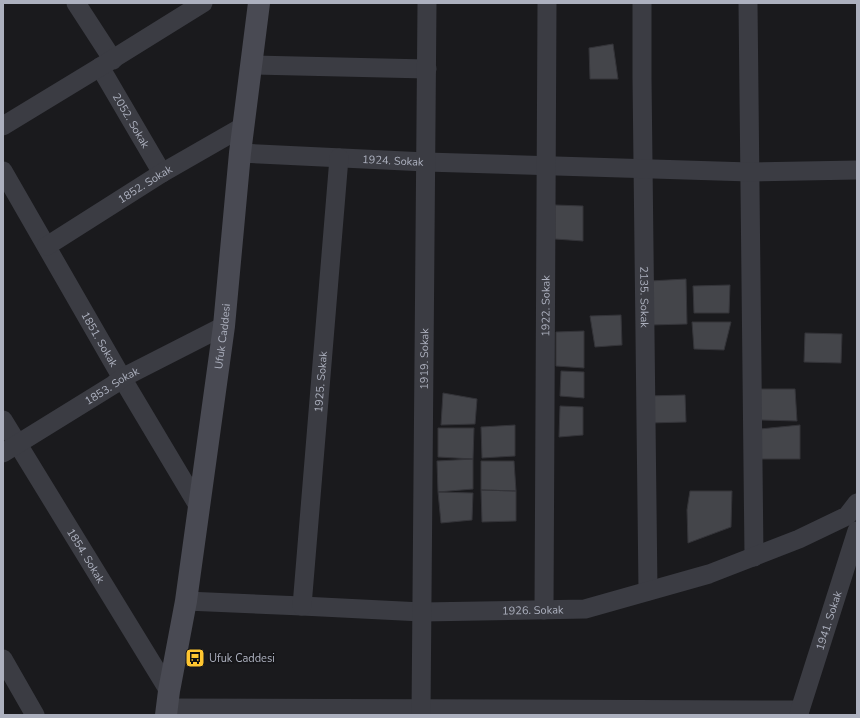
<svg xmlns="http://www.w3.org/2000/svg" width="860" height="718" font-family="'Nunito Sans',sans-serif">
  <style>
    .building { fill: #44454a; stroke: #343439 }
    .lines { fill: none; stroke-linecap: round; stroke-linejoin: round }
    .street { stroke: #3b3c43; stroke-width: 19 }
    .secondary { stroke: #494a53; stroke-width: 22 }
    .labels { text-anchor: middle; dominant-baseline: central; stroke-width: 3.5; stroke-linejoin: round; paint-order: stroke }
    .street-label { font-size: 11px; fill: #acb0be; stroke: #151518 }
    .poi-label { font-size: 11px; fill: #acb0be; stroke: #151518; text-anchor: start }
  </style>
  <rect width="100%" height="100%" fill="#1a1a1d"/>
  <path class="building" d="M 613,44 L 618,79 L 590,79 L 589,48 Z
    M 555,205 L 583,206 L 583,241 L 555,239 Z
    M 686,279 L 687,324 L 650,325 L 650,281 Z
    M 730,285 L 729,313 L 694,313 L 693,286 Z
    M 621,315 L 622,345 L 595,347 L 590,316 Z
    M 692,322 L 731,322 L 724,350 L 694,349 Z
    M 584,331 L 584,368 L 556,366 L 556,332 Z
    M 805,333 L 842,334 L 841,363 L 804,362 Z
    M 561,371 L 584,372 L 584,398 L 560,396 Z
    M 759,389 L 795,389 L 797,421 L 760,420 Z
    M 443,393 L 477,399 L 475,424 L 441,425 Z
    M 685,395 L 686,422 L 648,423 L 647,396 Z
    M 560,406 L 583,407 L 583,435 L 559,437 Z
    M 515,425 L 515,456 L 482,458 L 481,427 Z
    M 800,425 L 800,459 L 761,459 L 760,429 Z
    M 438,428 L 474,428 L 473,459 L 438,457 Z
    M 473,459 L 473,489 L 438,492 L 437,461 Z
    M 481,461 L 514,461 L 516,491 L 481,490 Z
    M 481,490 L 516,491 L 516,521 L 482,522 Z
    M 690,491 L 732,491 L 731,527 L 688,543 L 687,510 L 689,497 Z
    M 438,492 L 473,493 L 472,520 L 441,523 Z"/>
  <g class="lines">
    <g class="street">
      <path d="M 76,3 L 113,60"/>
      <path id="s1" d="M 642,3 L 642,78 L 648,591"/>
      <path d="M 748,3 L 754,557"/>
      <path d="M 252,65 L 427,69"/>
      <path id="s2" d="M 100,67 L 162,173"/>
      <path d="M 3,126 L 100,67 L 203,3"/>
      <path id="s3" d="M 240,153 L 426,162 L 750,172 L 857,170"/>
      <path id="s4" d="M 3,171 L 122,378 L 199,507"/>
      <path id="s5" d="M 47,246 L 162,173 L 244,126"/>
      <path id="s6" d="M 3,420 L 169,691"/>
      <path id="s7" d="M 3,453 L 113,385 L 122,378 L 224,326"/>
      <path id="s8" d="M 186,601 L 302,606 L 422,612 L 585,609 L 709,574 L 799,539 L 847,516 L 857,503"/>
      <path id="s9" d="M 302,606 L 339,158"/>
      <path id="s10" d="M 544,610 L 547,3"/>
      <path d="M 3,659 L 35,715"/>
      <path d="M 167,708 L 800,710"/>
      <path id="s11" d="M 421,715 L 427,3"/>
      <path id="s12" d="M 799,715 L 800,710 L 857,531"/>
    </g>
    <path class="secondary" id="s13" d="M 166,715 L 169,691 L 186,601 L 224,326 L 240,153 L 259,3"/>
  </g>
  <defs>
    <g id="bus-square" transform="scale(1)"><rect x="-9" y="-9" width="18" height="18" rx="4" fill="#ffc630" stroke="#151518"/><path d="M-5-6H5V4H4V6H2V4H-2V6H-4V4H-5ZM-3.5-4V0h7V-4ZM-3.5 1.2v1.5H-2V1.2ZM2 1.2v1.5H3.5V1.2Z" fill="#111"/></g>
  </defs>
  <g fill-rule="evenodd">
    <use href="#bus-square" x="195" y="658"/>
  </g>
  <g class="labels">
    <g class="street-label">
      <text stroke="none"><textPath href="#s2" startOffset="62">2052. Sokak</textPath></text>
      <text stroke="none"><textPath href="#s3" startOffset="153">1924. Sokak</textPath></text>
      <text stroke="none"><textPath href="#s5" startOffset="116">1852. Sokak</textPath></text>
      <text stroke="none"><textPath href="#s1" startOffset="294">2135. Sokak</textPath></text>
      <text stroke="none"><textPath href="#s10" startOffset="304">1922. Sokak</textPath></text>
      <text stroke="none"><textPath href="#s13" startOffset="383">Ufuk Caddesi</textPath></text>
      <text stroke="none"><textPath href="#s4" startOffset="194">1851. Sokak</textPath></text>
      <text stroke="none"><textPath href="#s11" startOffset="356">1919. Sokak</textPath></text>
      <text stroke="none"><textPath href="#s9" startOffset="225">1925. Sokak</textPath></text>
      <text stroke="none"><textPath href="#s7" startOffset="128">1853. Sokak</textPath></text>
      <text stroke="none"><textPath href="#s6" startOffset="159">1854. Sokak</textPath></text>
      <text stroke="none"><textPath href="#s8" startOffset="347">1926. Sokak</textPath></text>
      <text stroke="none"><textPath href="#s12" startOffset="99">1941. Sokak</textPath></text>
    </g>
    <g class="poi-label">
      <text x="209" y="658">Ufuk Caddesi</text>
    </g>
  </g>
  <rect width="860" height="718" fill="none" stroke="#acb0be" stroke-width="8"/>
</svg>
